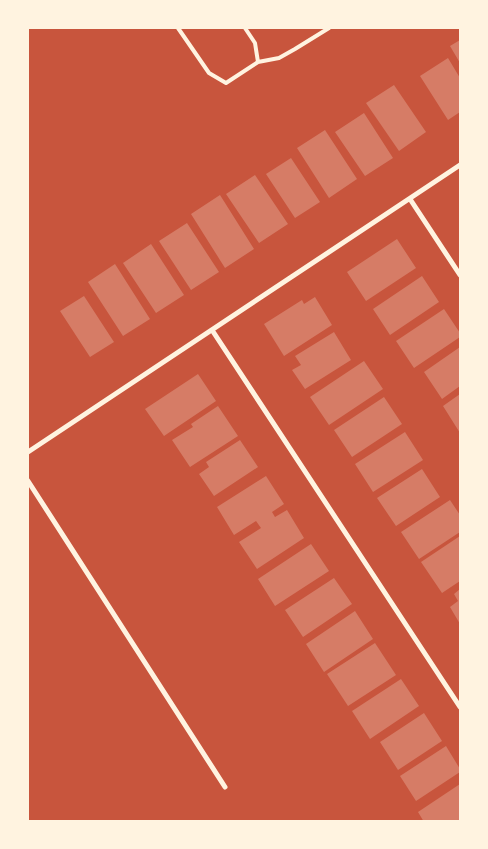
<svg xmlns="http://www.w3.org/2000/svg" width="488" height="849" font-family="'Nunito Sans',sans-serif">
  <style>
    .building { fill: #d67c66 }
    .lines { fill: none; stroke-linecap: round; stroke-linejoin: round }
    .service { stroke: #fff3e0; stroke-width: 4 }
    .minor { stroke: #fff3e0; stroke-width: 5 }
  </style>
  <rect width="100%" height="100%" fill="#c8553d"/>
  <path class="building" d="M 460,40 L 460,63 L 450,46 Z
    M 448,58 L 460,78 L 460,112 L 448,120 L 420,76 Z
    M 394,85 L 426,132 L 399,151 L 366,103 Z
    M 364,113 L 393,158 L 365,176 L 335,132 Z
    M 325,130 L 357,179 L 329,198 L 297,148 Z
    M 291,158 L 320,202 L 295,218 L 266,174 Z
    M 255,175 L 288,224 L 259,243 L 226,194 Z
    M 220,195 L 254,249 L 225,268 L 191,214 Z
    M 187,223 L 219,272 L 191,290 L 159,241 Z
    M 397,239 L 416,268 L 366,301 L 347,272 Z
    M 151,244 L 184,295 L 156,313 L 123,263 Z
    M 115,264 L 150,319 L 123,336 L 88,282 Z
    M 422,276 L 439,302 L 390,335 L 373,309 Z
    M 84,296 L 114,342 L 90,357 L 60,311 Z
    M 315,297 L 332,325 L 284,356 L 264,324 L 302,300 L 304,304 Z
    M 444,309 L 460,333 L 460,337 L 414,368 L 396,341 Z
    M 334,332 L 351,360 L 305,389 L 292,370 L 301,365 L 295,356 Z
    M 460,347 L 460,386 L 442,399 L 424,372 Z
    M 364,361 L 383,389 L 329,425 L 310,397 Z
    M 198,374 L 216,401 L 164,436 L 145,409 Z
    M 460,394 L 460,433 L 443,406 Z
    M 384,397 L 402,424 L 352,457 L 334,430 Z
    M 218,406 L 238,436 L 190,467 L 172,440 L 193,427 L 191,424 Z
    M 405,432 L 423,460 L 373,492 L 355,464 Z
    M 240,440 L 258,467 L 214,496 L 199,474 L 209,467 L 206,462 Z
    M 422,469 L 440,497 L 396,526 L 377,498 Z
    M 266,476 L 284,504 L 272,512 L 275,517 L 287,510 L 304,538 L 257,569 L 239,542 L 261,528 L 256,521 L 234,535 L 217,507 Z
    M 450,500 L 460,515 L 460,532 L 419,559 L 401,532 Z
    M 460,536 L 460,581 L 442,593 L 421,562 Z
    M 311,544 L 329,571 L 275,606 L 258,579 Z
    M 334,578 L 352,604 L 303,637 L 285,610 Z
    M 460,589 L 460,624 L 450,607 L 458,601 L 454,594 Z
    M 355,611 L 373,639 L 324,672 L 306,644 Z
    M 375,643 L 396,675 L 348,706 L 327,674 Z
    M 401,679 L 419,706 L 370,739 L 352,711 Z
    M 424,713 L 442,741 L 398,770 L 380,742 Z
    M 446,746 L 460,769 L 460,772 L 416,801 L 400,776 Z
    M 460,784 L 460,822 L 424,822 L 418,812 Z"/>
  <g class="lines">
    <path class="service" d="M 178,28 L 209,73 L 226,83 L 258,62 L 255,43 L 245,28
      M 258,62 L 279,58 L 295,49 L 329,28"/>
    <path class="minor" d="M 410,199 L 460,275
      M 212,330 L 460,707
      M 28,452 L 460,165
      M 28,481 L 225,787"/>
  </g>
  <rect width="488" height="849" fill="none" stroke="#fff3e0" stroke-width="58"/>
</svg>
